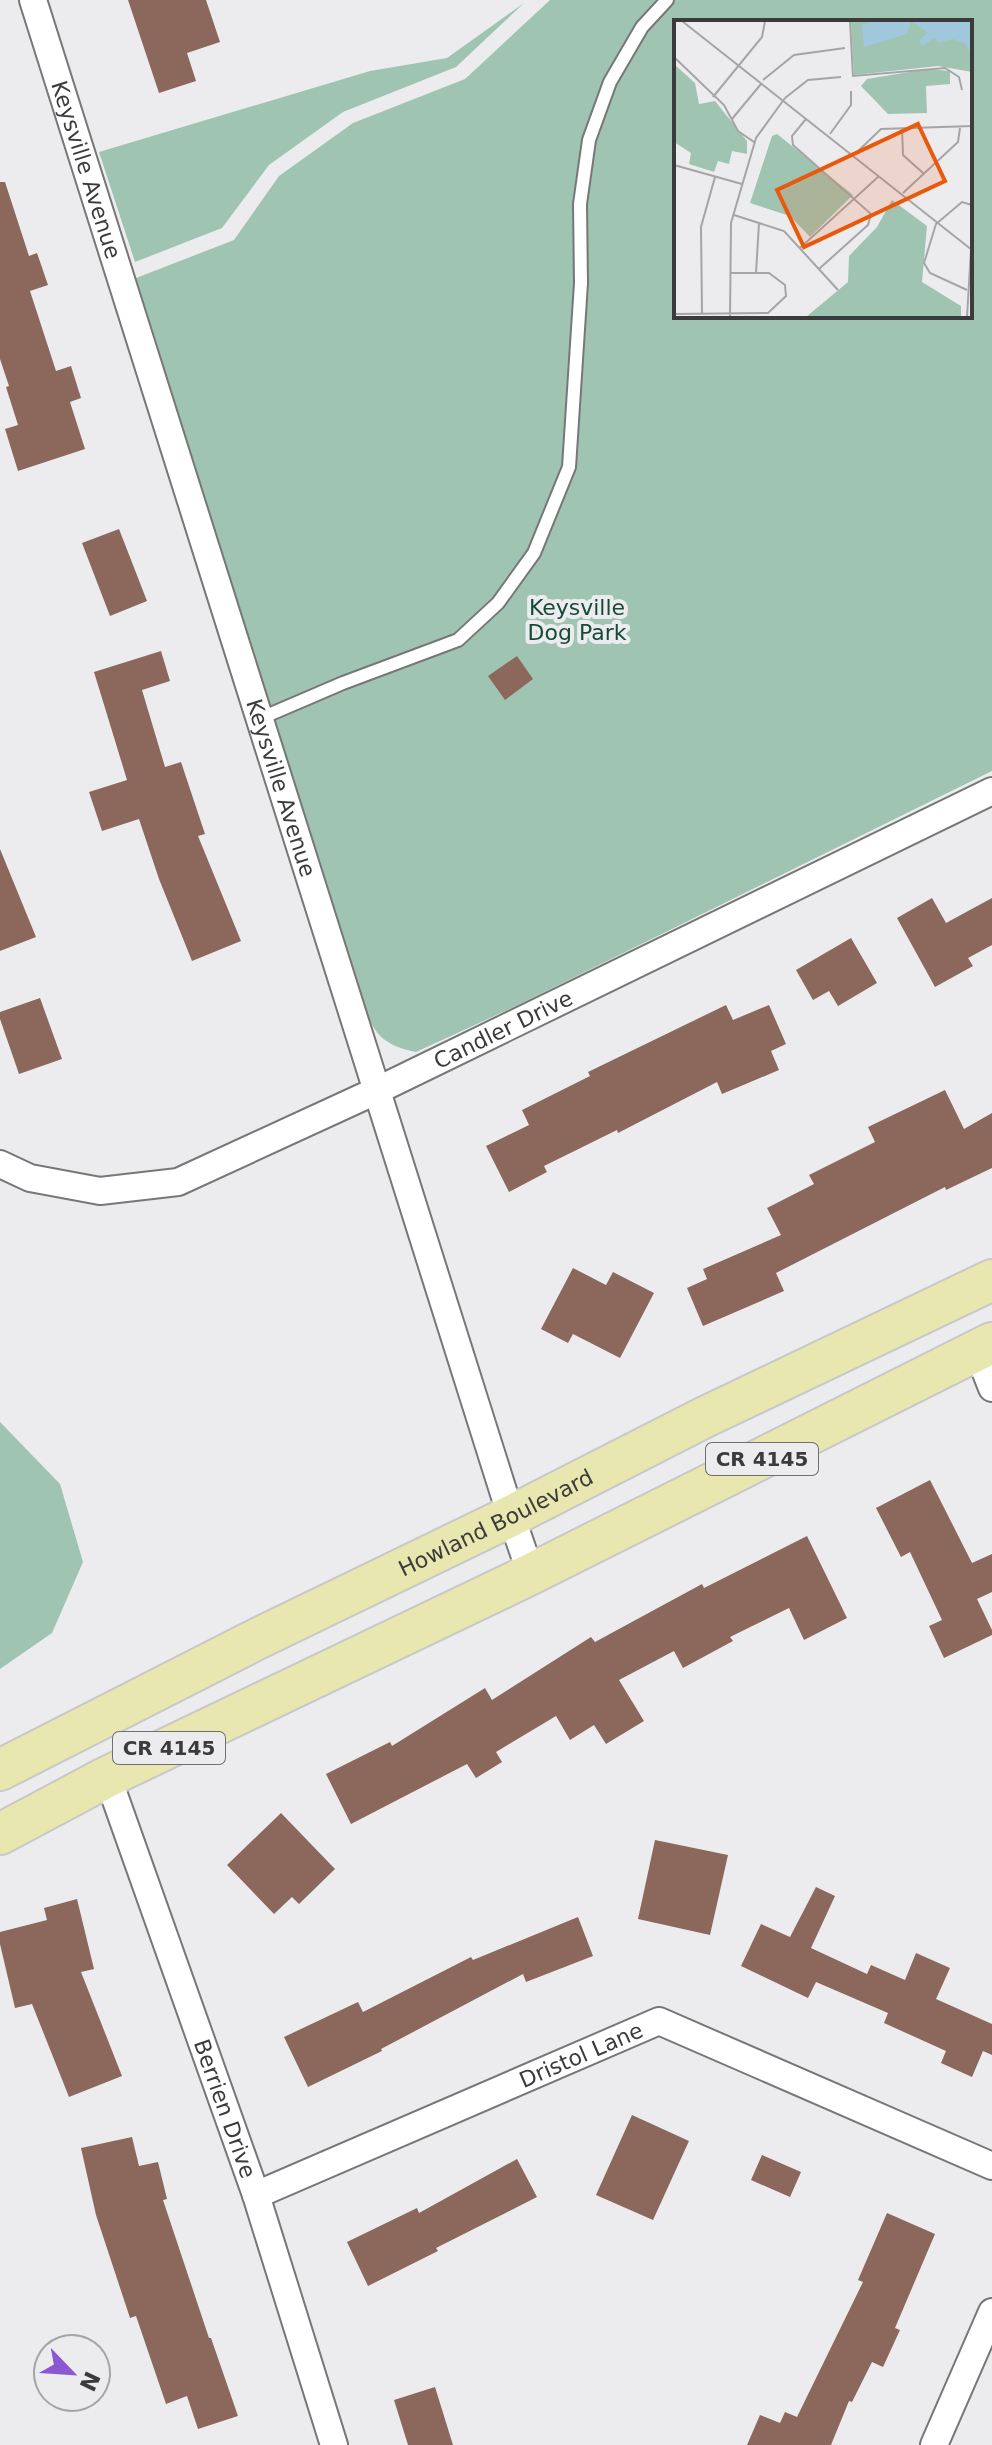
<svg xmlns="http://www.w3.org/2000/svg" width="992" height="2445" font-family="'DejaVu Sans',sans-serif">
  <style>
    .green { fill: #a0c4b2; fill-rule: evenodd }
    .building { fill: #8c675c }
    .lines { fill: none; stroke-linecap: round; stroke-linejoin: round }
    .lane-casing { stroke: #777779; stroke-width: 16 }
    .street-casing { stroke: #777779; stroke-width: 30 }
    .primary-casing { stroke: #c8c8c8; stroke-width: 44 }
    .lane { stroke: #fff; stroke-width: 12 }
    .street { stroke: #fff; stroke-width: 26 }
    .primary { stroke: #e7e7af; stroke-width: 40 }
    .labels { text-anchor: middle; dominant-baseline: central; stroke-width: 8; stroke-linejoin: round; paint-order: stroke }
    .shield { fill: #ececef; stroke: #707072; stroke-width: 2 }
    .shield-label { font-size: 20px; font-weight: bold; fill: #3b3b3c }
    .street-label { font-size: 22px; fill: #3b3b3c; stroke: #ececef }
    .park-label { font-size: 22px; fill: #154a36; stroke: #ececef }
    .inset-road { fill: none; stroke: #a5a5a7; stroke-width: 2 }
    .view { fill: #e8590c; fill-opacity: 0.15; stroke: #e8590c; stroke-width: 4 }
    .inset-edge { fill: none; stroke: #3b3b3c; stroke-width: 4 }
  </style>
  <rect width="100%" height="100%" fill="#ececef"/>
  <path class="green" d="M 550,0 L 992,0 L 992,771 L 514,1007 L 416,1052 C 371,1043 371,1023 357,985 L 136,278 L 234,240 L 279,176 L 353,123 L 465,79 ZM 676,22 L 970,22 L 970,316 L 676,316 Z
    M 524,3 L 456,67 L 343,112 L 269,165 L 222,228 L 135,262 L 99,152 L 370,71 L 447,58 Z
    M 0,1422 L 60,1484 L 83,1562 L 52,1633 L 0,1669 Z"/>
  <path class="building" d="M 128,0 L 206,0 L 220,42 L 187,53 L 196,81 L 159,93 Z
    M 0,182 L 5,182 L 29,256 L 37,253 L 48,285 L 30,291 L 56,371 L 71,366 L 81,398 L 70,402 L 85,449 L 18,471 L 5,429 L 18,425 L 6,387 L 9,386 L 0,359 Z
    M 119,529 L 147,601 L 110,616 L 82,543 Z
    M 161,651 L 170,681 L 142,690 L 165,767 L 181,762 L 205,834 L 198,836 L 241,941 L 192,961 L 159,879 L 139,819 L 102,831 L 89,792 L 127,780 L 94,672 Z
    M 517,656 L 533,679 L 505,700 L 488,676 Z
    M 0,849 L 36,937 L 0,951 Z
    M 932,898 L 946,923 L 992,898 L 992,945 L 968,958 L 973,966 L 935,987 L 897,918 Z
    M 851,938 L 877,983 L 838,1006 L 829,991 L 813,1000 L 796,970 Z
    M 40,998 L 62,1059 L 19,1074 L 0,1019 L 0,1012 Z
    M 726,1005 L 733,1020 L 769,1005 L 786,1044 L 771,1051 L 779,1070 L 722,1094 L 717,1082 L 618,1133 L 617,1130 L 544,1166 L 547,1172 L 509,1192 L 486,1146 L 529,1125 L 522,1110 L 590,1076 L 588,1072 Z
    M 945,1090 L 964,1129 L 992,1113 L 992,1168 L 946,1190 L 945,1187 L 776,1273 L 784,1291 L 703,1326 L 687,1288 L 707,1279 L 703,1269 L 781,1235 L 767,1208 L 814,1184 L 809,1175 L 875,1142 L 868,1127 Z
    M 573,1268 L 606,1285 L 613,1272 L 654,1293 L 620,1358 L 573,1334 L 568,1343 L 541,1329 Z
    M 930,1480 L 972,1563 L 992,1554 L 992,1592 L 977,1599 L 992,1630 L 992,1635 L 944,1658 L 929,1626 L 942,1620 L 910,1552 L 901,1557 L 876,1508 Z
    M 807,1536 L 847,1618 L 804,1640 L 789,1608 L 730,1637 L 733,1641 L 683,1668 L 674,1651 L 619,1680 L 644,1721 L 606,1744 L 594,1725 L 570,1740 L 556,1716 L 496,1752 L 502,1762 L 476,1778 L 467,1764 L 351,1824 L 326,1774 L 390,1742 L 392,1746 L 485,1688 L 492,1700 L 591,1637 L 595,1642 L 702,1584 L 704,1588 Z
    M 281,1813 L 335,1869 L 299,1904 L 292,1897 L 274,1914 L 227,1865 Z
    M 655,1840 L 728,1855 L 710,1935 L 638,1919 Z
    M 816,1887 L 835,1896 L 811,1948 L 867,1974 L 871,1965 L 905,1980 L 916,1953 L 950,1968 L 936,1999 L 992,2024 L 992,2055 L 983,2051 L 972,2077 L 941,2063 L 946,2051 L 884,2023 L 888,2013 L 816,1982 L 808,1998 L 741,1966 L 761,1924 L 790,1937 Z
    M 77,1899 L 94,1969 L 81,1972 L 122,2076 L 69,2097 L 32,2004 L 15,2008 L 0,1944 L 0,1932 L 47,1920 L 44,1908 Z
    M 578,1917 L 593,1956 L 526,1982 L 523,1974 L 381,2049 L 382,2051 L 308,2087 L 284,2037 L 358,2002 L 363,2012 L 471,1957 L 473,1960 Z
    M 632,2115 L 689,2141 L 653,2220 L 596,2195 Z
    M 132,2137 L 139,2166 L 158,2162 L 167,2199 L 163,2200 L 209,2338 L 211,2338 L 238,2416 L 198,2429 L 187,2396 L 166,2404 L 136,2316 L 130,2318 L 96,2215 L 81,2148 Z
    M 762,2155 L 801,2172 L 790,2197 L 751,2180 Z
    M 517,2159 L 537,2197 L 436,2248 L 438,2251 L 368,2286 L 347,2242 L 417,2208 L 419,2213 Z
    M 887,2213 L 935,2234 L 895,2328 L 900,2330 L 883,2367 L 872,2362 L 852,2402 L 849,2401 L 831,2445 L 747,2445 L 760,2415 L 780,2423 L 785,2412 L 797,2417 L 863,2282 L 858,2280 Z
    M 435,2387 L 453,2445 L 408,2445 L 394,2400 Z"/>
  <g class="lines">
    <g class="lane-casing">
      <path id="lane" d="M 259,719 L 343,683 L 458,640 L 498,603 L 534,553 L 569,467 L 581,283 L 580,204 L 589,140 L 610,82 L 642,27 L 667,0"/>
    </g>
    <g class="street-casing">
      <g id="street">
        <path id="s1" d="M 33,0 L 511,1516 L 531,1574"/>
        <path id="s2" d="M 0,1164 L 30,1178 L 100,1191 L 178,1182 L 378,1090 L 992,791"/>
        <path d="M 977,1350 L 992,1388"/>
        <path id="s3" d="M 105,1778 L 113,1792 L 256,2195 L 334,2445"/>
        <path id="s4" d="M 256,2195 L 659,2021 L 992,2166"/>
        <path d="M 934,2445 L 992,2312"/>
      </g>
    </g>
    <g class="primary-casing">
      <g id="primary">
        <path id="s5" d="M 0,1770 L 253,1641 L 511,1516 L 705,1417 L 992,1280"/>
        <path d="M 0,1834 L 105,1778 L 531,1574 L 992,1343"/>
      </g>
    </g>
    <use href="#lane" class="lane"/>
    <use href="#street" class="street"/>
    <use href="#primary" class="primary"/>
  </g>
  <g class="labels">
    <g class="shield">
      <rect x="706" y="1443" width="112" height="32" rx="6"/>
      <rect x="113" y="1732" width="112" height="32" rx="6"/>
    </g>
    <g class="shield-label">
      <text x="762" y="1459">CR 4145</text>
      <text x="169" y="1748">CR 4145</text>
    </g>
    <g class="street-label">
      <text stroke="none"><textPath href="#s1" startOffset="178">Keysville Avenue</textPath></text>
      <text stroke="none"><textPath href="#s1" startOffset="826">Keysville Avenue</textPath></text>
      <text stroke="none"><textPath href="#s2" startOffset="542">Candler Drive</textPath></text>
      <text stroke="none"><textPath href="#s5" startOffset="554">Howland Boulevard</textPath></text>
      <text stroke="none"><textPath href="#s4" startOffset="354">Dristol Lane</textPath></text>
      <text stroke="none"><textPath href="#s3" startOffset="352">Berrien Drive</textPath></text>
    </g>
    <g class="park-label">
      <text x="577" y="607">Keysville<tspan x="577" dy="25">Dog Park</tspan></text>
    </g>
  </g>
  <g transform="translate(674 20)">
    <rect width="298" height="298" fill="#ececef"/>
    <path d="M 177,1 L 241,1 L 260,17 L 298,14 L 298,52 L 264,46 L 180,55 ZM 0,44 L 21,63 L 25,84 L 41,81 L 73,121 L 73,134 L 58,131 L 55,144 L 44,141 L 40,152 L 15,144 L 17,133 L 0,122 ZM 253,49 L 276,51 L 276,64 L 252,66 L 253,93 L 214,94 L 187,66 L 193,59 ZM 103,114 L 179,175 L 136,217 L 116,196 L 76,183 L 98,116 ZM 218,180 L 253,206 L 248,262 L 287,286 L 287,297 L 132,297 L 174,262 L 175,236 L 203,207 Z" fill="#a0c4b2"/>
    <path d="M 201,1 L 298,1 L 298,35 L 292,24 L 279,19 L 264,23 L 261,18 L 248,26 L 245,20 L 254,12 L 237,1 L 233,14 L 190,27 L 188,5 Z" fill="#a0c7dc"/>
    <path class="inset-road" d="M 8,1 L 298,230M 176,1 L 179,56 L 271,48 L 285,57 L 288,70M 0,37 L 50,85 L 64,111 L 80,122M 89,60 L 120,35 L 171,28M 39,77 L 88,17 L 91,1M 111,78 L 134,60 L 167,57M 58,99 L 87,64M 132,99 L 118,116 L 119,125 L 197,194 L 194,205 L 145,249M 228,108 L 229,135 L 249,153M 156,114 L 177,85 L 177,71M 181,134 L 207,109 L 298,106M 0,145 L 68,164M 229,173 L 284,122 L 286,108M 60,195 L 110,211 L 164,270M 126,228 L 204,157M 82,253 L 85,203M 293,270 L 256,253 L 250,243 L 262,204 L 288,182 L 298,185M 0,294 L 94,293 L 112,276 L 111,265 L 95,253 L 56,253M 28,294 L 27,207 L 41,157M 56,297 L 57,203 L 82,118 L 111,78M 293,297 L 297,230"/>
    <path class="view" d="M 244,104 L 271,161 L 130,227 L 103,170 Z"/>
    <rect width="298" height="298" class="inset-edge"/>
  </g>
  <g transform="translate(72 2373) rotate(115)"><circle r="38" fill="#ececef" stroke="#a5a5a7" stroke-width="2"/>
  <path d="M0-6L14 30L0 20L-14 30Z" fill="#8b58d1"/>
  <text y="-12" font-size="22" font-weight="bold" text-anchor="middle" fill="#3b3b3c">N</text>
  </g>
</svg>
